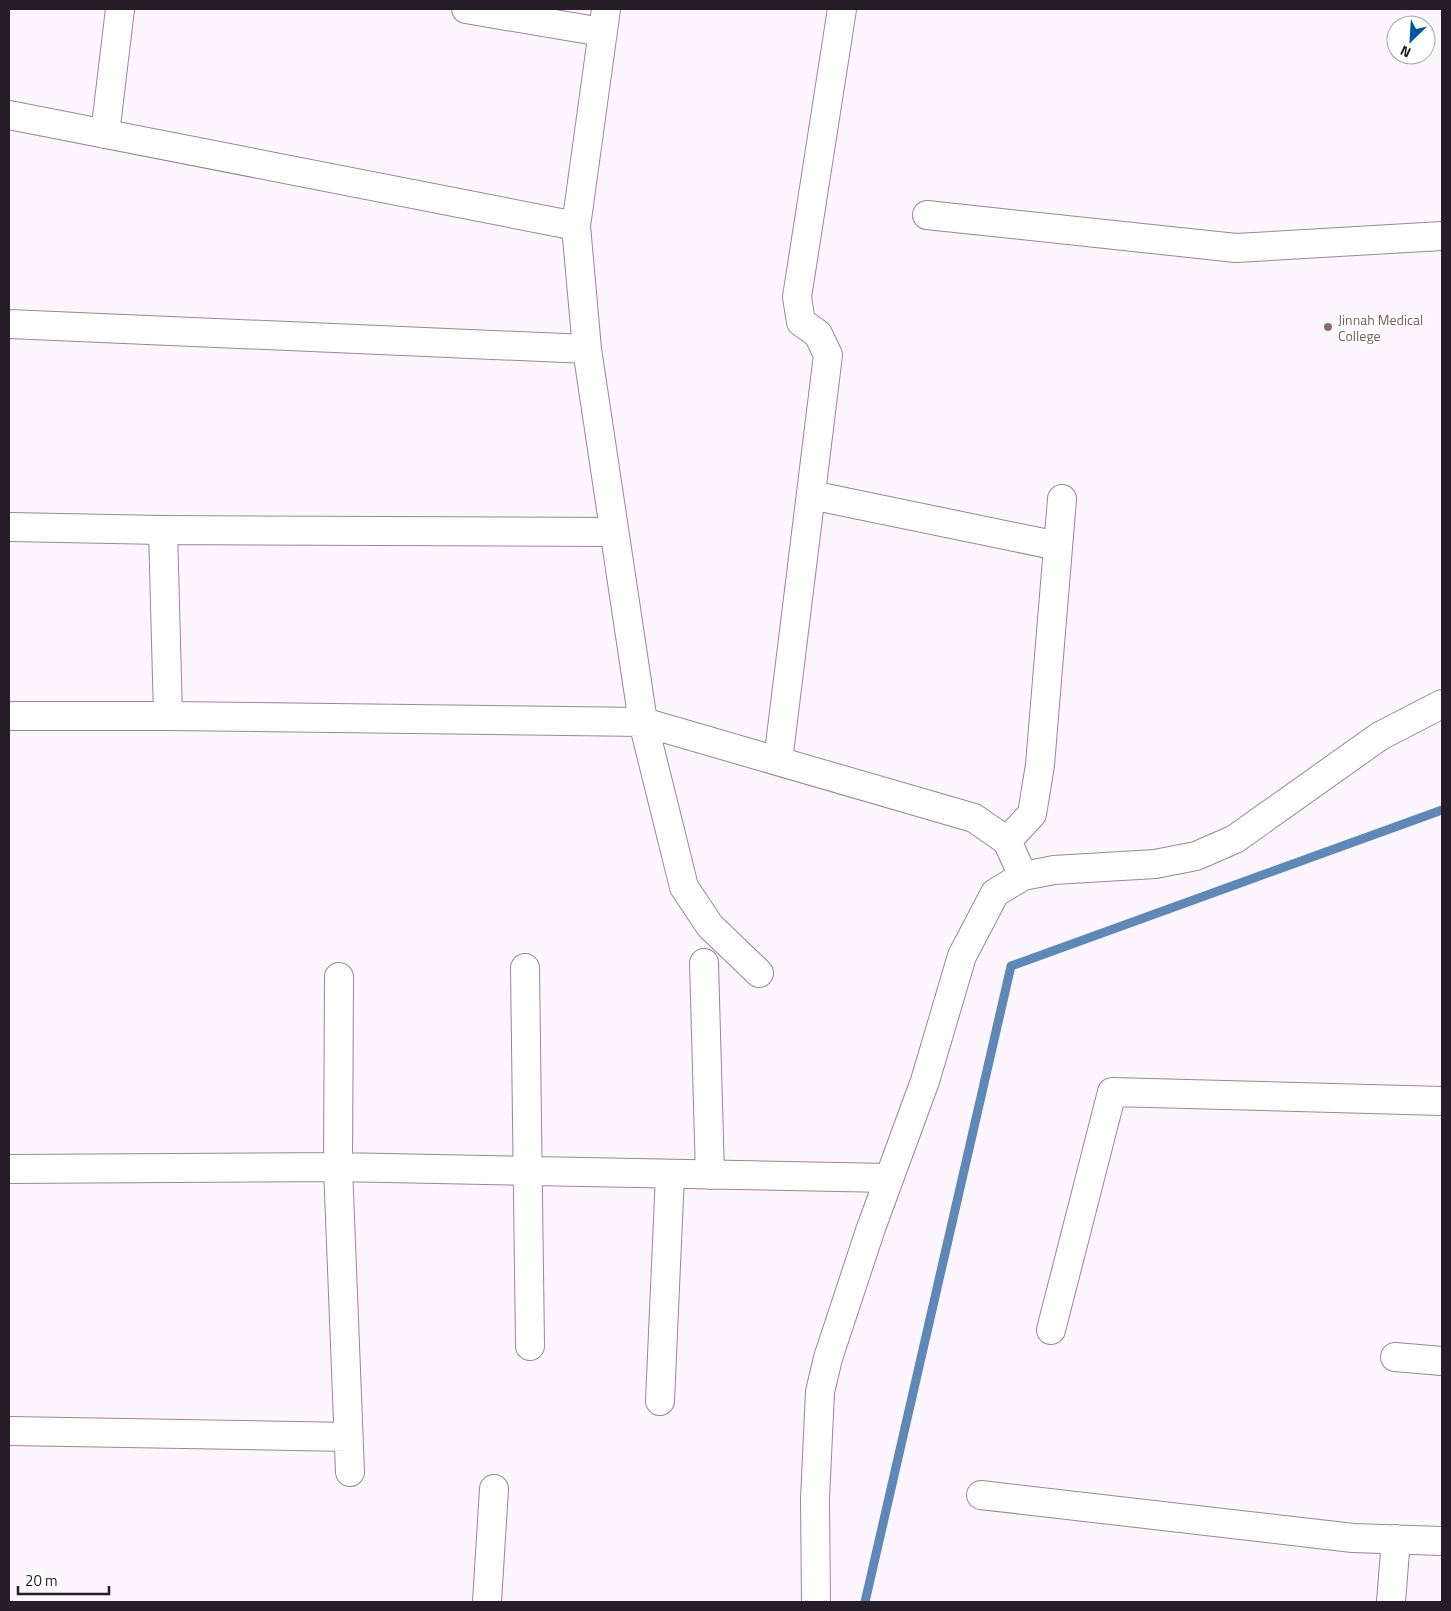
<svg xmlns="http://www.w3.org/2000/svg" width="1451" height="1611" font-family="'Titillium Web',sans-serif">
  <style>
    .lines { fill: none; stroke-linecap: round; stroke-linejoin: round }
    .stream { stroke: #5e89b7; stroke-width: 9 }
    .minor-casing { stroke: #97869a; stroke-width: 30 }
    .tertiary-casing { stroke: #97869a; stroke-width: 30 }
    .minor { stroke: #fff; stroke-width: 28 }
    .tertiary { stroke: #fff; stroke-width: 28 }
    .education-dot { fill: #8d6e63; stroke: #fff; stroke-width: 2 }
    .labels { text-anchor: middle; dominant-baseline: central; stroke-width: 4.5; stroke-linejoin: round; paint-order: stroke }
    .education-label { font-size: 14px; fill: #785e54; stroke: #fff; text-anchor: start }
  </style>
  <rect width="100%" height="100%" fill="#fdf6fe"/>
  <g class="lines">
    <path class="stream" d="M 865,1602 L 1011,966 L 1442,810"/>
    <g class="minor-casing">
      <path id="minor" d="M 466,9 L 602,32
        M 606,9 L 576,226 L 587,349 L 643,722 L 684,887 L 710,926 L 759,973
        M 9,115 L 576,226
        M 105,134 L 120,9
        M 927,215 L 1236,248 L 1442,236
        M 9,324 L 587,349
        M 811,495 L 1058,546
        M 9,527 L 163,530 L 614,532
        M 163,530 L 168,716
        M 9,716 L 168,716 L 643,722 L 974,818 L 1007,841 L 1023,876
        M 778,761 L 828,355 L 818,334 L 801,322 L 797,297 L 842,9
        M 1007,841 L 1032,814 L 1040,765 L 1062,499
        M 704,963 L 710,1175
        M 525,968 L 530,1346
        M 339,977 L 338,1167 L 350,1472
        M 9,1169 L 338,1167 L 889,1178
        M 1051,1330 L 1112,1092 L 1442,1101
        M 1395,1357 L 1442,1361
        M 660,1401 L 670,1174
        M 9,1431 L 348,1437
        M 981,1495 L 1353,1538 L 1442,1541
        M 487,1602 L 494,1489
        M 1391,1602 L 1396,1539"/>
    </g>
    <g class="tertiary-casing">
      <path id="tertiary" d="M 816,1602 L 815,1499 L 820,1392 L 828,1358 L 871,1228 L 925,1081 L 962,956 L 995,893 L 1023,876 L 1054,870 L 1155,864 L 1196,856 L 1235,839 L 1380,736 L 1442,704"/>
    </g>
    <use href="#minor" class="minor"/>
    <use href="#tertiary" class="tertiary"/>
  </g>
  <circle class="education-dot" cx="1328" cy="327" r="5"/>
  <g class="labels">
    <g class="education-label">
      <text x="1338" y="319">Jinnah Medical<tspan x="1338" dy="16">College</tspan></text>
    </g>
  </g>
  <rect width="1451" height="1611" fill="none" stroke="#241d25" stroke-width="20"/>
  <g transform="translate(1411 40) rotate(205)"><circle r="24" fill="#ffffff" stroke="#a7a5a8"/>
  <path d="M0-4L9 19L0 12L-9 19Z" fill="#0055a3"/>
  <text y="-8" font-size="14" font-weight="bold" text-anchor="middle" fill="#241d25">N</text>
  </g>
  <path d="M18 1586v8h91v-8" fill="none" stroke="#241d25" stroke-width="2.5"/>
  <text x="25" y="1586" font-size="15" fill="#241d25" stroke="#ffffff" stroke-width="4" paint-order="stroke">20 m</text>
</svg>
